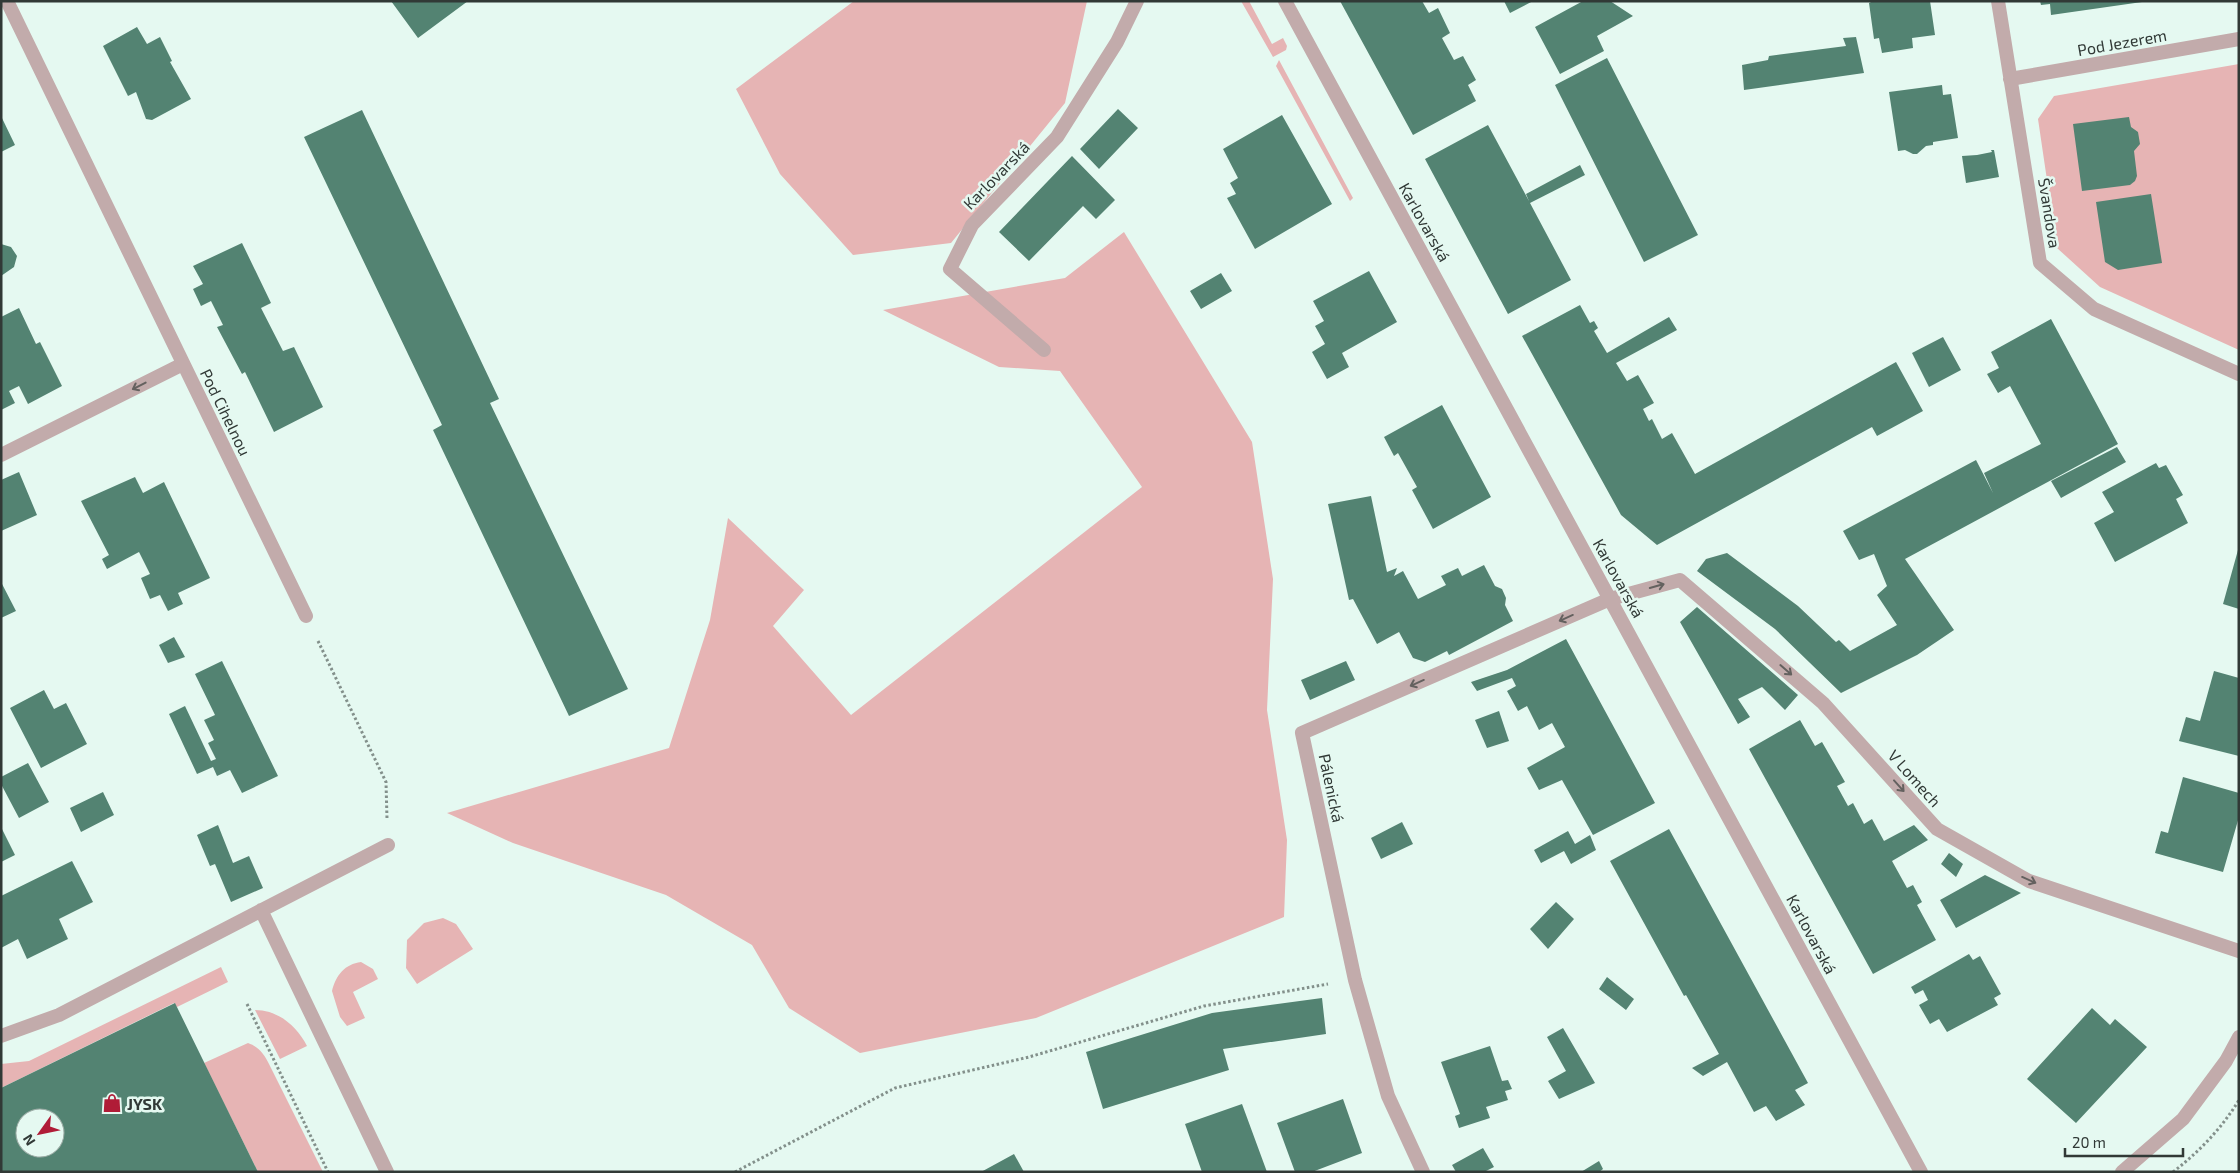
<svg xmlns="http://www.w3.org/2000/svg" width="2240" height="1173" font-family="'Exo 2',sans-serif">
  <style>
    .green { fill: #e6b4b4 }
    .building { fill: #538372; fill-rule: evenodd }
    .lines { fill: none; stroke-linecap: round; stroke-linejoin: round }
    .path { stroke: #83908b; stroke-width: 3; stroke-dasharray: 2.5 2.5; stroke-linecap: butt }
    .service { stroke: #c2abab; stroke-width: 14 }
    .minor { stroke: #c2abab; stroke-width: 14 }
    .oneway { stroke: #64615f }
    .labels { text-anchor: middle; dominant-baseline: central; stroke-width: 5; stroke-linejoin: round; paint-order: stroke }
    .street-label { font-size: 16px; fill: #313936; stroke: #e5f9f1 }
    .poi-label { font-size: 16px; font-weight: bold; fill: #313936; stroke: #e5f9f1; text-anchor: start }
  </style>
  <rect width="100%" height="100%" fill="#e5f9f1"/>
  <path class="green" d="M 854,1 L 1087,1 L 1065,103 L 951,243 L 853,255 L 780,174 L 736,89 Z
    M 1241,1 L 1249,1 L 1272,44 L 1283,38 L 1287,46 L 1286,50 L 1273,57 Z
    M 1279,60 L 1353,198 L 1350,201 L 1276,66 Z
    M 2239,64 L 2239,350 L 2100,287 L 2057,248 L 2038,119 L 2054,96 Z
    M 1124,232 L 1252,442 L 1273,579 L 1267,710 L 1287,840 L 1284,917 L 1036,1018 L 860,1053 L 789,1008 L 752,945 L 666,895 L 513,843 L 447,813 L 669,748 L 710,620 L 728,518 L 804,590 L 773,626 L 851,715 L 1142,487 L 1060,371 L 999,367 L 883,310 L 1065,278 Z
    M 443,918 L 456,924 L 473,949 L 417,984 L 406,968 L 407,940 L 424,923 Z
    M 361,962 L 373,969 L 378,979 L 353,992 L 365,1018 L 347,1026 L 340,1017 L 332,991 C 336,975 345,964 361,962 Z
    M 221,967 L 228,982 L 177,1007 L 174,1003 L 1,1088 L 1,1064 L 29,1061 Z
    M 255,1010 C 278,1010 297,1026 307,1046 L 280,1059 Z
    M 248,1043 C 259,1047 264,1054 269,1064 L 323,1172 L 258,1172 L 204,1063 Z"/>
  <path class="building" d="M 391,1 L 468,1 L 418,38 Z
    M 1340,1 L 1422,1 L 1429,13 L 1438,8 L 1450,33 L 1442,38 L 1454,60 L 1463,56 L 1476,80 L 1468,85 L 1476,101 L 1413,135 Z
    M 1504,1 L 1533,1 L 1510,13 Z
    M 1583,1 L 1610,1 L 1633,16 L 1597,36 L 1604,51 L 1560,74 L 1535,27 Z
    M 1873,1 L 1930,1 L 1935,35 L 1912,38 L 1913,48 L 1882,53 L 1879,38 L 1874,39 L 1869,3 Z
    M 2040,1 L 2142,1 L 2142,2 L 2051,15 L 2050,4 L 2041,5 Z
    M 137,27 L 147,44 L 160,37 L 172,61 L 170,62 L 191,99 L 152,120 L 146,119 L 136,92 L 128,96 L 103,46 Z
    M 1856,37 L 1864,73 L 1744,90 L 1742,65 L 1768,60 L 1769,56 L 1846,46 L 1843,38 Z
    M 1607,58 L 1698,235 L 1644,262 L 1555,85 Z
    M 1942,85 L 1943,95 L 1951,94 L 1958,138 L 1933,142 L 1933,145 L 1926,146 L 1917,154 L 1913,154 L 1905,150 L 1898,151 L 1889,92 Z
    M 1118,109 L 1138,128 L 1099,169 L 1080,149 Z
    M 362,110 L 499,399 L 490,403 L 628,689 L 569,716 L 433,430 L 442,425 L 304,137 Z
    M 1282,115 L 1332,204 L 1255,249 L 1227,198 L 1236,194 L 1230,183 L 1238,178 L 1223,149 Z
    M 1,116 L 15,145 L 1,152 Z
    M 2129,117 L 2131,127 L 2138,132 L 2140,144 L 2134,151 L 2137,176 L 2135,181 L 2130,185 L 2082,191 L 2073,124 Z
    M 1488,125 L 1529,201 L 1526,194 L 1580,165 L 1585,175 L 1530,203 L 1571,280 L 1508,314 L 1425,159 Z
    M 1991,150 L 1994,150 L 1999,177 L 1966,183 L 1962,156 L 1977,155 L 1992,152 Z
    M 1072,156 L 1115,200 L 1096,219 L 1083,206 L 1029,261 L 999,232 Z
    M 2151,194 L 2162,263 L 2118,270 L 2105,262 L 2096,202 Z
    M 242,243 L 271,303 L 261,308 L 283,351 L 294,347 L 323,407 L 274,432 L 245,372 L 242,374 L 217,327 L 223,325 L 211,301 L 201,306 L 193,289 L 203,284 L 193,266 Z
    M 1,244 L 11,247 L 17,256 L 14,267 L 1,276 Z
    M 1369,271 L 1397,322 L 1342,353 L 1349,367 L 1327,379 L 1312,352 L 1325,344 L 1315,326 L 1324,321 L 1313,301 Z
    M 1221,273 L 1232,291 L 1201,309 L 1190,291 Z
    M 1580,305 L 1590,323 L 1594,321 L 1598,328 L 1594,331 L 1607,353 L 1669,317 L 1677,330 L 1616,363 L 1627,381 L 1638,375 L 1654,403 L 1643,409 L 1649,421 L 1652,419 L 1662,439 L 1672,433 L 1695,474 L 1896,362 L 1923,411 L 1877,436 L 1872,427 L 1657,545 L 1621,515 L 1522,336 Z
    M 19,308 L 36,344 L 40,342 L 62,386 L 28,404 L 19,386 L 9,391 L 15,403 L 1,410 L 1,317 Z
    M 2051,319 L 2118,444 L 1905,559 L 1954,630 L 1917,655 L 1841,693 L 1775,629 L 1697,571 L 1706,559 L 1727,553 L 1798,606 L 1836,642 L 1839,640 L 1850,651 L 1897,625 L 1877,595 L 1887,586 L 1874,554 L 1859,560 L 1843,531 L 1976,460 L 1993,493 L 1984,473 L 2041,444 L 2010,386 L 1998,393 L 1987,374 L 1999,368 L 1991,352 Z
    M 1943,337 L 1961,370 L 1929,387 L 1912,353 Z
    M 1442,405 L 1491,497 L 1433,529 L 1412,490 L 1417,487 L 1398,453 L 1394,456 L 1384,437 Z
    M 2117,447 L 2126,462 L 2061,498 L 2051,481 Z
    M 2156,463 L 2159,468 L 2166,465 L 2183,495 L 2176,499 L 2188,523 L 2115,562 L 2094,523 L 2114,512 L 2102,492 Z
    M 19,472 L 37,515 L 1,531 L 1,480 Z
    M 135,477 L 143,493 L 164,482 L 210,578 L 178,593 L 183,604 L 168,611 L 160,595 L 150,599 L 141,578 L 150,574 L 139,552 L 107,569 L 102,559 L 109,555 L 81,501 Z
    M 1371,496 L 1387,572 L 1397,568 L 1394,576 L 1403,571 L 1418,599 L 1446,585 L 1441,576 L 1458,568 L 1462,576 L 1484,565 L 1495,586 L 1502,589 L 1506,598 L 1505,605 L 1513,621 L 1449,655 L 1447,651 L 1425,662 L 1413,658 L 1399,632 L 1377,644 L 1353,599 L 1349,600 L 1328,504 Z
    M 2238,550 L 2239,550 L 2239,609 L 2223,604 Z
    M 1,582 L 16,611 L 1,618 Z
    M 1697,607 L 1798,695 L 1785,710 L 1762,687 L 1738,699 L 1750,717 L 1738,724 L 1680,622 Z
    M 174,637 L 185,657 L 168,663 L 159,645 Z
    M 1566,639 L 1655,803 L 1593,835 L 1562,780 L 1539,790 L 1527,768 L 1565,747 L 1552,723 L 1539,730 L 1527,706 L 1518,711 L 1507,691 L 1516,686 L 1512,678 L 1477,691 L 1471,682 L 1507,670 Z
    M 222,661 L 278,776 L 242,793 L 230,770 L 217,776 L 213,767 L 197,774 L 169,714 L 185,706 L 211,761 L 216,759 L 208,743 L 214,740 L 204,720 L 215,715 L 195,674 Z
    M 1346,661 L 1355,680 L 1310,700 L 1301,680 Z
    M 2214,671 L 2239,678 L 2239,756 L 2179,741 L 2186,717 L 2200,721 Z
    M 44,690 L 54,709 L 66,703 L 87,744 L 41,768 L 10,708 Z
    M 1499,711 L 1509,741 L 1487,748 L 1475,720 Z
    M 1800,720 L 1815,746 L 1822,742 L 1845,782 L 1837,786 L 1848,806 L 1853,803 L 1864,824 L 1872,819 L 1884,841 L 1914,825 L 1928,840 L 1892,861 L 1907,888 L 1913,885 L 1922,902 L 1917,905 L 1936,940 L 1873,974 L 1749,749 Z
    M 28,763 L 49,802 L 19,818 L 1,784 L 1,777 Z
    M 2183,777 L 2239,793 L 2239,817 L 2223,872 L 2155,853 L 2161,831 L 2168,833 Z
    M 103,792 L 114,815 L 81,832 L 70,808 Z
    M 1402,822 L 1413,844 L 1381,859 L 1371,838 Z
    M 218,825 L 233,863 L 249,856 L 263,888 L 231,902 L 215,864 L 210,866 L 197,835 Z
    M 1,827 L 15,855 L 1,862 Z
    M 1669,829 L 1808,1083 L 1795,1090 L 1805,1105 L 1776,1121 L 1766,1106 L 1754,1112 L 1727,1062 L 1703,1076 L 1692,1068 L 1719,1054 L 1686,995 L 1684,996 L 1610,861 Z
    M 1568,831 L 1575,844 L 1590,835 L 1596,850 L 1571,864 L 1564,851 L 1541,863 L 1534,850 Z
    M 1949,853 L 1963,864 L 1956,877 L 1941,864 Z
    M 72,861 L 93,902 L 59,919 L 68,939 L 27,959 L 18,939 L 1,948 L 1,896 Z
    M 1985,875 L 2021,893 L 1956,928 L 1940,900 Z
    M 1556,902 L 1574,919 L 1548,949 L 1530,929 Z
    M 1969,954 L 1973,960 L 1980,956 L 2001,994 L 1994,998 L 1998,1005 L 1947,1032 L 1939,1019 L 1930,1024 L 1919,1005 L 1928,1000 L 1923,990 L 1915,994 L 1911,987 Z
    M 1607,977 L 1634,999 L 1626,1010 L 1599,989 Z
    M 1322,998 L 1326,1034 L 1223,1049 L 1229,1070 L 1103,1109 L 1086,1052 L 1212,1013 Z
    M 175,1003 L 258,1172 L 1,1172 L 1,1088 ZM 25,1118 L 55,1118 L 55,1148 L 25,1148 Z
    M 2092,1008 L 2110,1025 L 2115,1019 L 2147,1047 L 2076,1123 L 2027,1079 Z
    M 1563,1028 L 1595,1083 L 1559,1099 L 1548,1081 L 1566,1071 L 1547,1037 Z
    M 1490,1046 L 1502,1081 L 1508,1080 L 1512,1089 L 1505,1091 L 1508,1100 L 1486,1107 L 1490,1118 L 1459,1128 L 1455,1116 L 1460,1114 L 1441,1062 Z
    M 1343,1099 L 1362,1153 L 1312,1172 L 1295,1172 L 1277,1123 Z
    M 1242,1104 L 1267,1172 L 1202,1172 L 1185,1124 Z
    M 1483,1148 L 1494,1167 L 1484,1172 L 1456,1172 L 1452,1165 Z
    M 1014,1154 L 1024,1172 L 981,1172 Z
    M 1599,1161 L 1603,1169 L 1599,1172 L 1581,1172 Z"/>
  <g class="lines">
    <path class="path" d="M 318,641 L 386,782 L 387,819
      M 247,1004 L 328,1172
      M 735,1172 L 895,1088 L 1029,1057 L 1204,1006 L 1328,984
      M 2173,1172 C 2199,1152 2222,1128 2239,1100"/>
    <path class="service" d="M 261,910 L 387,1172
      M 1,1036 L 59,1015 L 388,845"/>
    <path class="minor" d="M 7,1 L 306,616
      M 1285,1 L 1921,1172
      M 1998,1 L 2040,263 L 2094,309 L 2239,374
      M 2010,79 L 2239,39
      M 1044,350 L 950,269 L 972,225 L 1057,137 L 1117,42 L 1137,1
      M 1,455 L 183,364
      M 1423,1172 L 1388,1096 L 1355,980 L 1302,733 L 1610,599 L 1680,580 L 1823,703 L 1937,829 L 2029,881 L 2239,951
      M 2122,1172 L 2183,1119 L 2226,1061 L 2239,1037"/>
  </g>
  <defs><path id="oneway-shaft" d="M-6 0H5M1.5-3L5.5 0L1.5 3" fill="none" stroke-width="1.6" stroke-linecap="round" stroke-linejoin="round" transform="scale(1.25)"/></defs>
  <g class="oneway">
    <use href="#oneway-shaft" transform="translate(139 386) rotate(153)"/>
    <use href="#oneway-shaft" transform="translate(1657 586) rotate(-16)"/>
    <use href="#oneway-shaft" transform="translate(1566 618) rotate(156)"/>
    <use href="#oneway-shaft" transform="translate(1786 670) rotate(41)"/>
    <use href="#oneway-shaft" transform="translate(1417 683) rotate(156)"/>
    <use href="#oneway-shaft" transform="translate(1899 786) rotate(48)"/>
    <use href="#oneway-shaft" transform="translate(2029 880) rotate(24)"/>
  </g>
  <defs>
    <g id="shop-bare" transform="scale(1.5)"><path d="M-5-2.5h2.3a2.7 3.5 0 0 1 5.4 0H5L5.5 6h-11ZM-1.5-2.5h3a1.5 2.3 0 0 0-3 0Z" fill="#b01c37" stroke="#e5f9f1" stroke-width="2.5" paint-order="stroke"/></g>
  </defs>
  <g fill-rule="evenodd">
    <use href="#shop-bare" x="112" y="1103"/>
  </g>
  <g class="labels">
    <g class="street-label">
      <text transform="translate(2122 42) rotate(-10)">Pod Jezerem</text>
      <text transform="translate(996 175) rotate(-46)">Karlovarská</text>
      <text transform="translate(2050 213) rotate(81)">Švandova</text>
      <text transform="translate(1425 222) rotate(61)">Karlovarská</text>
      <text transform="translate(226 412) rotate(64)">Pod Cihelnou</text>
      <text transform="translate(1619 578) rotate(61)">Karlovarská</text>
      <text transform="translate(1915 778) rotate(48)">V Lomech</text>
      <text transform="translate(1332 788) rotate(78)">Pálenická</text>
      <text transform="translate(1812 934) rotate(62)">Karlovarská</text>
    </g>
    <g class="poi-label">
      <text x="127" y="1103">JYSK</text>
    </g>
  </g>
  <rect width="2240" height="1173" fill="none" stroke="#313936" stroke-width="5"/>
  <g transform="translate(40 1133) rotate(237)"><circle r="24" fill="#e5f9f1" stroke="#9daca6"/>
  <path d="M0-4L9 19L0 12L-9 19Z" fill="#b01c37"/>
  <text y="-8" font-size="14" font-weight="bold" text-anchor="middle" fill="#313936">N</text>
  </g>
  <path d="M2065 1148v8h118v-8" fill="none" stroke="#313936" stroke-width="2.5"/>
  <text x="2072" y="1148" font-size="15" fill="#313936" stroke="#e5f9f1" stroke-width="4" paint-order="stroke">20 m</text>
</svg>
